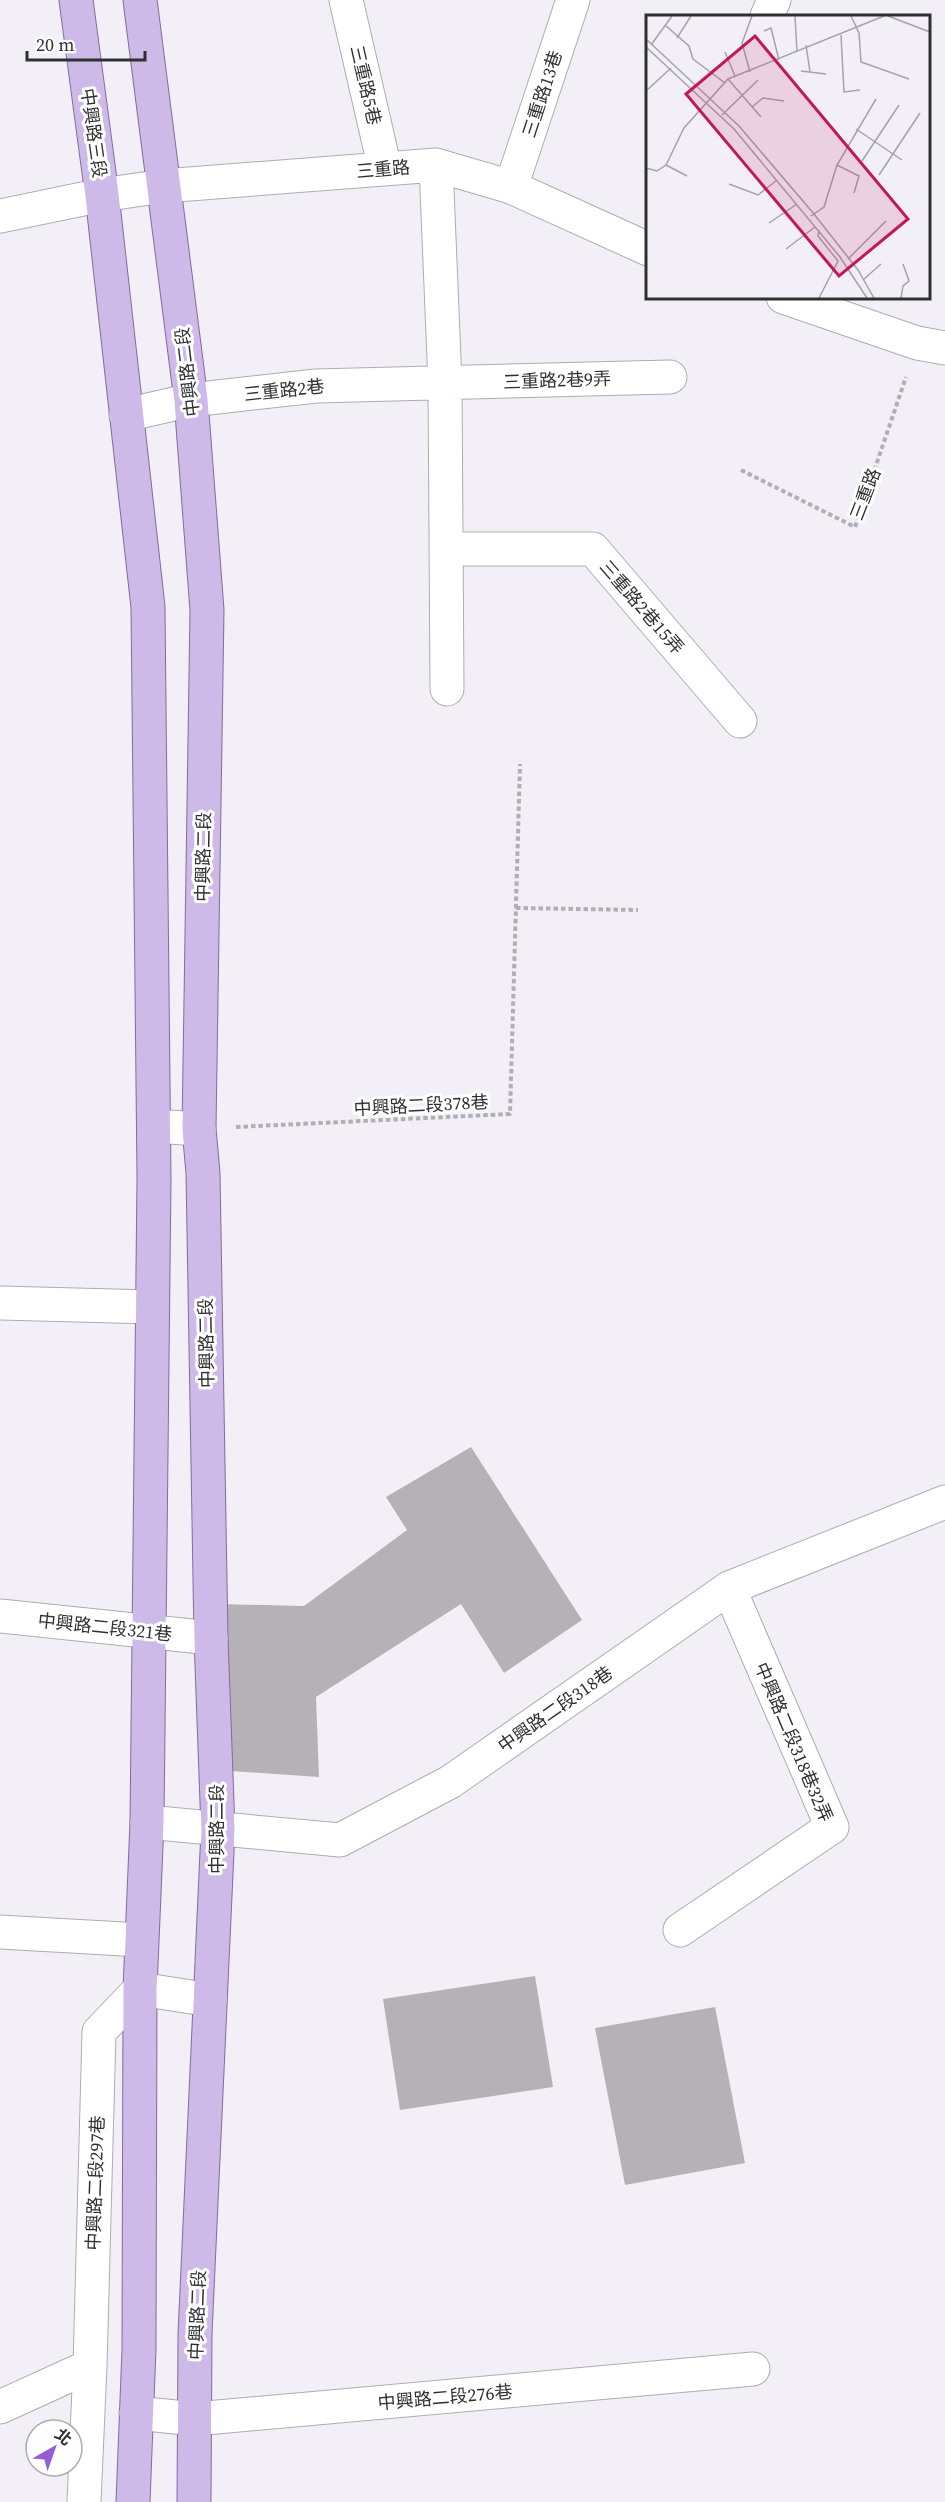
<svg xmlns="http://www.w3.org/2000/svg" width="945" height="2502" font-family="'Source Serif 4','Noto Sans TC',serif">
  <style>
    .building { fill: #b4b2b7 }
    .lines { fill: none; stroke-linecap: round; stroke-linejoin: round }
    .minor-casing { stroke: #aeacb2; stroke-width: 35 }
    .major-casing { stroke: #806c9f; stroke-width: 35 }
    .path { stroke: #b1afb4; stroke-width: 4; stroke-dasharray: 4.5 3; stroke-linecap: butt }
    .minor { stroke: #fff; stroke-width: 33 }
    .major { stroke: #cdbae8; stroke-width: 33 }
    .labels { text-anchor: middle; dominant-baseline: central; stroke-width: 6; stroke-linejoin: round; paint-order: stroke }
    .street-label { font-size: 18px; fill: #303032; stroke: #fefefe }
    .inset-road { fill: none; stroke: #a4a3a8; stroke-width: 1.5 }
    .view { fill: #c2185b; fill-opacity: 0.15; stroke: #c2185b; stroke-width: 3 }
    .inset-edge { fill: none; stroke: #303032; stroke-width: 3 }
  </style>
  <rect width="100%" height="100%" fill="#f2f0f6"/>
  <path class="building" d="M 471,1447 L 582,1620 L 504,1673 L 461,1604 L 316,1697 L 319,1777 L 217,1770 L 218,1604 L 304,1606 L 407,1530 L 386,1497 Z
    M 535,1976 L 553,2087 L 400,2110 L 383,1999 Z
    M 715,2007 L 745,2163 L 625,2185 L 595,2028 Z"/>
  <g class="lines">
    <g class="minor-casing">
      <path id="minor" d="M 346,0 L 385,169
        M 767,16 L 774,0
        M 436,165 L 445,383 L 447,689
        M 511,187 L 573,0
        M 0,216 L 102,195 L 163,186 L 436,165 L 511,187 L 648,249
        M 783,297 L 917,343 L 945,348
        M 126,415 L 191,400 L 316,386 L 670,377
        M 446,549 L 593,549 L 740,721
        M 154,1126 L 199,1129
        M 0,1303 L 152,1307
        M 0,1616 L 211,1638
        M 147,1822 L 340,1840 L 450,1782 L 729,1588 L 945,1502
        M 680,1930 L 832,1827 L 729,1588
        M 0,1932 L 141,1940
        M 0,2407 L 90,2366 L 99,2032 L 140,1989 L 210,2000
        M 136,2413 L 195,2419 L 753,2369
        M 84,2502 L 90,2366"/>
    </g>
    <g class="major-casing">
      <path id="major" d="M 76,0 L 102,195 L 148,607 L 154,1178 L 147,1822 L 140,1989 L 139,2349 L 133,2502
        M 140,0 L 191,400 L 207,610 L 199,1129 L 203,1173 L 211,1638 L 218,1830 L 195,2334 L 194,2502"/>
    </g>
    <path class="path" d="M 741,470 L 855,527 L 906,377
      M 516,908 L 638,910
      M 236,1127 L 510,1114 L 520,764"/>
    <use href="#minor" class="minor"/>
    <use href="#major" class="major"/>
  </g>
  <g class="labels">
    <g class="street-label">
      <text transform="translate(366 85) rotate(77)">三重路5巷</text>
      <text transform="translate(542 94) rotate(-72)">三重路13巷</text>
      <text transform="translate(94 133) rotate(82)">中興路三段</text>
      <text transform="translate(383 169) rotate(-5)">三重路</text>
      <text transform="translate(187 372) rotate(-97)">中興路二段</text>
      <text transform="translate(557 380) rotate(-2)">三重路2巷9弄</text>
      <text transform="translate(284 390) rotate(-6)">三重路2巷</text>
      <text transform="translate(865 494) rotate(-69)">三重路</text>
      <text transform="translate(642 607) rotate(49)">三重路2巷15弄</text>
      <text transform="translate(203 857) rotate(-89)">中興路二段</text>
      <text transform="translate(421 1105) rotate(-3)">中興路二段378巷</text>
      <text transform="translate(206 1343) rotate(-91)">中興路二段</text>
      <text transform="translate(105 1627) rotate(6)">中興路二段321巷</text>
      <text transform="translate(555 1709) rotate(-35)">中興路二段318巷</text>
      <text transform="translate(794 1742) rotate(67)">中興路二段318巷32弄</text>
      <text transform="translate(216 1829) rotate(-90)">中興路二段</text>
      <text transform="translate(95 2183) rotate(-88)">中興路二段297巷</text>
      <text transform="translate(197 2315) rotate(-88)">中興路二段</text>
      <text transform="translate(445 2397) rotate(-5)">中興路二段276巷</text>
    </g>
  </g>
  <g transform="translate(646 15)">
    <rect width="284" height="284" fill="#f2f0f6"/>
    <path class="inset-road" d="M 149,1 L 151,37M 205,1 L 213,18 L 215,47 L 263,64M 242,1 L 284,17M 19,10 L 43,31 L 47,44 L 79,68M 118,16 L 125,13 L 133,45M 195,20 L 198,77 L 214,75M 31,23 L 45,1M 0,24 L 93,111 L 168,199 L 212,255 L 228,283M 5,30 L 26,1M 160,30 L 164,57M 0,32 L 88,114 L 194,242 L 221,283M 79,37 L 89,61M 155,56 L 180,59M 104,57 L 96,28 L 106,1M 82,64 L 115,102M 0,76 L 25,53M 106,92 L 117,83 L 138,86M 76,100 L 112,65M 210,114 L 256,145M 216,146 L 253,90M 20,150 L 41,161M 191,150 L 213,161 L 208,178M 0,153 L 11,156 L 20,150 L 38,113 L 82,64 L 238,1M 233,160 L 274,98M 83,169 L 112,180 L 131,165M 165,201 L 178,192 L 191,150 L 230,84M 123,208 L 151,189M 173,215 L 172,221 L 192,246 L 173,283M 140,234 L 169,212M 202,244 L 240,206M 218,264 L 235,249M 255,283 L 257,271 L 263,266 L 257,249"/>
    <path class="view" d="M 109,21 L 262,204 L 193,261 L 40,79 Z"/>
    <rect width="284" height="284" class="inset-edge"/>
  </g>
  <g transform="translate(54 2448) rotate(40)"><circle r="28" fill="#fefefe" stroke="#acacac" stroke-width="1.5"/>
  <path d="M0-4.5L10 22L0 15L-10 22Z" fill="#955ed6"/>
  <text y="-9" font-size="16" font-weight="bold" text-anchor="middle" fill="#303032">北</text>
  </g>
  <path d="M27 51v9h118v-9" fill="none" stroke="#303032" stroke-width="3"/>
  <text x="36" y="51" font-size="18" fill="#303032" stroke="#fefefe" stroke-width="4.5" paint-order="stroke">20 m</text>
</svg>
